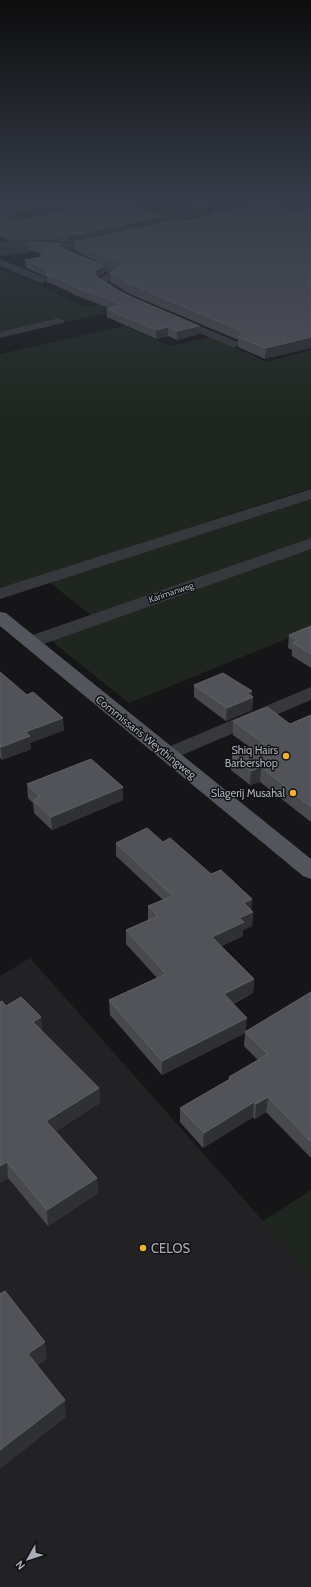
<svg xmlns="http://www.w3.org/2000/svg" width="311" height="1587" font-family="Cabin,sans-serif">
  <style>
    .built { fill: #222225 }
    .green { fill: #1e261f }
    .water { fill: #2c353c }
    .lines { fill: none; stroke-linecap: round; stroke-linejoin: round }
    .minor { fill: #37383d; fill-rule: evenodd }
    .major { fill: #53555c; fill-rule: evenodd }
    .wall { fill: #47494d; fill-rule: evenodd }
    .shaded-wall { fill: #2f3033 }
    .building { fill: #525359; stroke: #5f6168 }
    .poi-dot { fill: #f2b134; stroke: #111113; stroke-width: 1.5 }
    .labels { text-anchor: middle; dominant-baseline: central; stroke-width: 3; stroke-linejoin: round; paint-order: stroke }
    .far-street-label { font-size: 9px; fill: #a8adb8; stroke: #111113 }
    .street-label { font-size: 11px; fill: #a8adb8; stroke: #111113 }
    .poi-label { font-size: 11px; fill: #a8adb8; stroke: #111113; text-anchor: end }
    .near-poi-label { font-size: 13px; fill: #a8adb8; stroke: #111113; text-anchor: start }
  </style>
  <rect width="100%" height="100%" fill="#161618"/>
  <path class="built" d="M 30,958 L 311,1275 L 311,1587 L 0,1587 L 0,976 Z"/>
  <path class="green" d="M 32,198 L 173,198 L 190,206 L 191,210 L 187,212 L 153,217 L 151,225 L 202,215 L 208,213 L 206,198 L 223,198 L 214,202 L 213,213 L 201,218 L 84,244 L 0,245 L 0,241 L 42,237 L 127,212 Z
    M 259,198 L 311,198 L 311,209 Z
    M 0,268 L 86,307 L 124,299 L 118,321 L 103,314 L 67,322 L 61,319 L 0,333 Z
    M 124,326 L 170,346 L 211,337 L 267,362 L 311,350 L 311,488 L 16,584 L 0,587 L 0,354 Z
    M 311,498 L 311,538 L 92,616 L 49,582 Z
    M 311,546 L 311,629 L 129,703 L 49,639 Z
    M 311,1190 L 311,1275 L 263,1221 Z"/>
  <path class="water" d="M 173,198 L 206,198 L 208,213 L 151,225 L 84,242 L 59,242 L 58,241 L 153,217 L 182,214 L 190,210 L 190,206 Z
    M 40,246 L 57,249 L 0,256 L 0,250 Z"/>
  <g class="lines">
    <path class="minor" d="M 221,198 L 235,198 L 222,204 L 219,215 L 207,221 L 185,225 L 185,221 L 201,217 L 212,212 L 214,202 Z
      M 246,198 L 265,198 L 311,207 L 311,213 Z
      M 104,239 L 109,242 L 107,244 L 76,250 L 41,247 L 0,249 L 0,243 L 41,241 L 76,244 Z
      M 78,254 L 120,271 L 121,273 L 107,282 L 127,294 L 128,296 L 127,298 L 119,298 L 96,284 L 95,282 L 108,273 L 75,259 L 73,257 L 75,255 Z
      M 0,259 L 46,278 L 47,280 L 42,283 L 38,282 L 0,266 Z
      M 171,314 L 238,342 L 240,344 L 234,348 L 230,346 L 167,319 L 165,317 L 167,315 Z
      M 59,318 L 65,321 L 63,323 L 0,338 L 0,332 Z
      M 311,489 L 311,499 L 0,599 L 0,588 Z
      M 311,538 L 311,549 L 38,646 L 31,648 L 24,646 L 22,642 L 24,638 Z
      M 311,687 L 311,700 L 175,758 L 168,760 L 161,758 L 157,754 L 161,750 Z"/>
    <path class="major" d="M 0,612 L 6,613 L 311,859 L 311,879 L 303,876 L 0,626 Z"/>
  </g>
  <path class="wall" d="M 0,198 L 110,198 L 163,223 L 296,212 L 265,359 L 238,347 L 238,340 L 130,294 L 110,282 L 110,273 L 115,270 L 75,251 L 74,242 L 67,242 L 41,240 L 10,241 L 0,236 ZM 67,211 L 68,211 L 17,220 L 0,218 L 17,218 Z
    M 28,242 L 60,247 L 104,266 L 104,274 L 97,277 L 120,292 L 199,326 L 199,334 L 177,340 L 168,336 L 156,339 L 107,317 L 107,309 L 109,308 L 72,294 L 72,293 L 47,282 L 47,277 L 26,268 L 25,260 L 40,257 L 40,254 L 29,249 Z
    M 311,626 L 311,668 L 292,656 L 292,650 L 288,648 L 289,635 Z
    M 0,672 L 64,730 L 30,743 L 31,749 L 2,760 L 0,757 Z
    M 194,685 L 252,691 L 252,696 L 253,697 L 252,710 L 226,721 L 194,697 Z
    M 311,715 L 311,822 L 260,782 L 250,785 L 231,770 L 232,756 L 251,748 L 233,735 L 233,721 L 290,724 Z
    M 27,784 L 123,800 L 52,830 L 34,813 L 33,803 L 28,798 Z
    M 163,842 L 211,874 L 252,899 L 251,910 L 253,912 L 252,926 L 243,930 L 243,936 L 221,946 L 254,979 L 253,993 L 233,1004 L 246,1031 L 311,992 L 311,1158 L 266,1112 L 255,1119 L 253,1117 L 203,1148 L 180,1122 L 180,1108 L 229,1080 L 229,1077 L 258,1060 L 244,1046 L 245,1033 L 162,1075 L 110,1015 L 109,1000 L 157,978 L 126,944 L 126,930 L 148,920 L 148,906 L 163,900 L 116,856 L 116,843 Z
    M 0,1002 L 42,1032 L 99,1088 L 100,1103 L 56,1131 L 97,1178 L 98,1193 L 48,1226 L 8,1178 L 0,1183 Z"/>
  <path class="shaded-wall" d="M 66,203 L 67,211 L 17,218 L 16,211 Z
    M 163,216 L 163,224 L 86,241 L 67,242 L 67,235 Z
    M 104,266 L 104,274 L 96,278 L 94,275 L 96,270 Z
    M 199,326 L 199,334 L 177,340 L 177,331 Z
    M 168,327 L 168,336 L 156,339 L 156,330 Z
    M 311,337 L 311,348 L 265,359 L 266,348 Z
    M 252,691 L 252,698 L 253,697 L 252,710 L 226,721 L 227,708 L 247,693 Z
    M 63,718 L 64,730 L 30,743 L 31,749 L 2,760 L 1,747 L 25,732 Z
    M 261,767 L 260,782 L 250,785 L 251,771 Z
    M 123,787 L 123,800 L 52,830 L 51,817 Z
    M 252,899 L 251,913 L 253,912 L 252,926 L 243,930 L 243,936 L 212,951 L 212,937 L 239,918 L 244,903 Z
    M 254,979 L 253,993 L 223,1008 L 224,994 Z
    M 41,1017 L 43,1033 L 33,1022 Z
    M 247,1018 L 246,1032 L 245,1032 L 245,1033 L 162,1075 L 162,1061 Z
    M 99,1088 L 100,1103 L 48,1137 L 46,1121 Z
    M 268,1097 L 266,1112 L 255,1119 L 256,1104 Z
    M 254,1102 L 253,1117 L 203,1148 L 204,1133 Z
    M 7,1162 L 8,1178 L 0,1183 L 0,1166 Z
    M 97,1178 L 98,1193 L 48,1226 L 47,1210 Z
    M 45,1342 L 47,1359 L 30,1371 L 28,1354 Z
    M 65,1400 L 66,1417 L 0,1469 L 0,1450 Z"/>
  <path class="building" d="M 0,198 L 110,198 L 163,216 L 86,233 L 67,235 L 41,232 L 10,233 L 0,229 L 0,218 L 17,220 L 70,211 L 72,207 L 66,203 L 16,211 L 0,210 Z
    M 258,203 L 296,212 L 309,209 L 311,209 L 311,337 L 266,348 L 238,337 L 242,334 L 239,330 L 130,284 L 110,273 L 122,266 L 122,263 L 74,242 L 177,220 L 182,222 Z
    M 28,242 L 58,243 L 60,247 L 104,266 L 96,270 L 94,275 L 120,292 L 199,326 L 177,331 L 168,327 L 156,330 L 107,309 L 123,305 L 72,286 L 75,286 L 46,274 L 48,272 L 46,269 L 25,260 L 48,256 L 40,252 L 49,251 Z
    M 311,626 L 311,654 L 293,643 L 298,640 L 289,635 Z
    M 0,672 L 27,695 L 33,692 L 63,718 L 25,732 L 30,736 L 1,747 L 0,746 Z
    M 223,673 L 252,691 L 247,693 L 253,697 L 227,708 L 194,685 Z
    M 267,707 L 290,724 L 311,715 L 311,807 L 261,767 L 251,771 L 232,756 L 263,743 L 233,721 Z
    M 91,759 L 123,787 L 51,817 L 33,800 L 40,797 L 27,784 Z
    M 147,828 L 163,842 L 170,838 L 211,874 L 221,870 L 252,899 L 244,903 L 253,912 L 239,918 L 244,922 L 212,937 L 254,979 L 224,994 L 247,1018 L 162,1061 L 109,1000 L 166,974 L 126,930 L 158,916 L 148,906 L 173,896 L 116,843 Z
    M 311,992 L 311,1142 L 268,1097 L 256,1104 L 254,1102 L 204,1133 L 180,1108 L 230,1079 L 229,1077 L 268,1054 L 245,1032 Z
    M 21,997 L 41,1017 L 33,1022 L 99,1088 L 46,1121 L 97,1178 L 47,1210 L 7,1162 L 0,1166 L 0,1002 L 2,1001 L 6,1006 Z
    M 5,1291 L 45,1342 L 28,1354 L 65,1400 L 0,1450 L 0,1294 Z"/>
  <linearGradient id="sky" x2="0" y2="1"><stop stop-color="#0c0c0d"/><stop offset="0.47" stop-color="#363c48"/><stop offset="1" stop-color="#363c48" stop-opacity="0"/></linearGradient>
  <rect width="311" height="421" fill="url(#sky)"/>
  <g class="poi-dot">
    <circle cx="286" cy="756" r="4"/>
    <circle cx="293" cy="793" r="4"/>
    <circle cx="143" cy="1248" r="4"/>
  </g>
  <g class="labels">
    <g class="far-street-label">
      <text transform="translate(171 592) rotate(-19)">Karimanweg</text>
    </g>
    <g class="street-label">
      <text transform="translate(146 737) rotate(39)">Commissaris Weythingweg</text>
    </g>
    <g class="poi-label">
      <text x="278" y="750">Shiq Hairs<tspan x="278" dy="13">Barbershop</tspan></text>
      <text x="285" y="793">Slagerij Musahal</text>
    </g>
    <g class="near-poi-label">
      <text x="151" y="1248">CELOS</text>
    </g>
  </g>
  <g transform="translate(28 1559) rotate(231)" stroke="#111113" stroke-width="3" paint-order="stroke">
  <path d="M0-3L7 15L0 10L-7 15Z" fill="#a8adb8"/>
  <text y="-6" font-size="11" font-weight="bold" text-anchor="middle" fill="#a8adb8">N</text>
  </g>
</svg>
